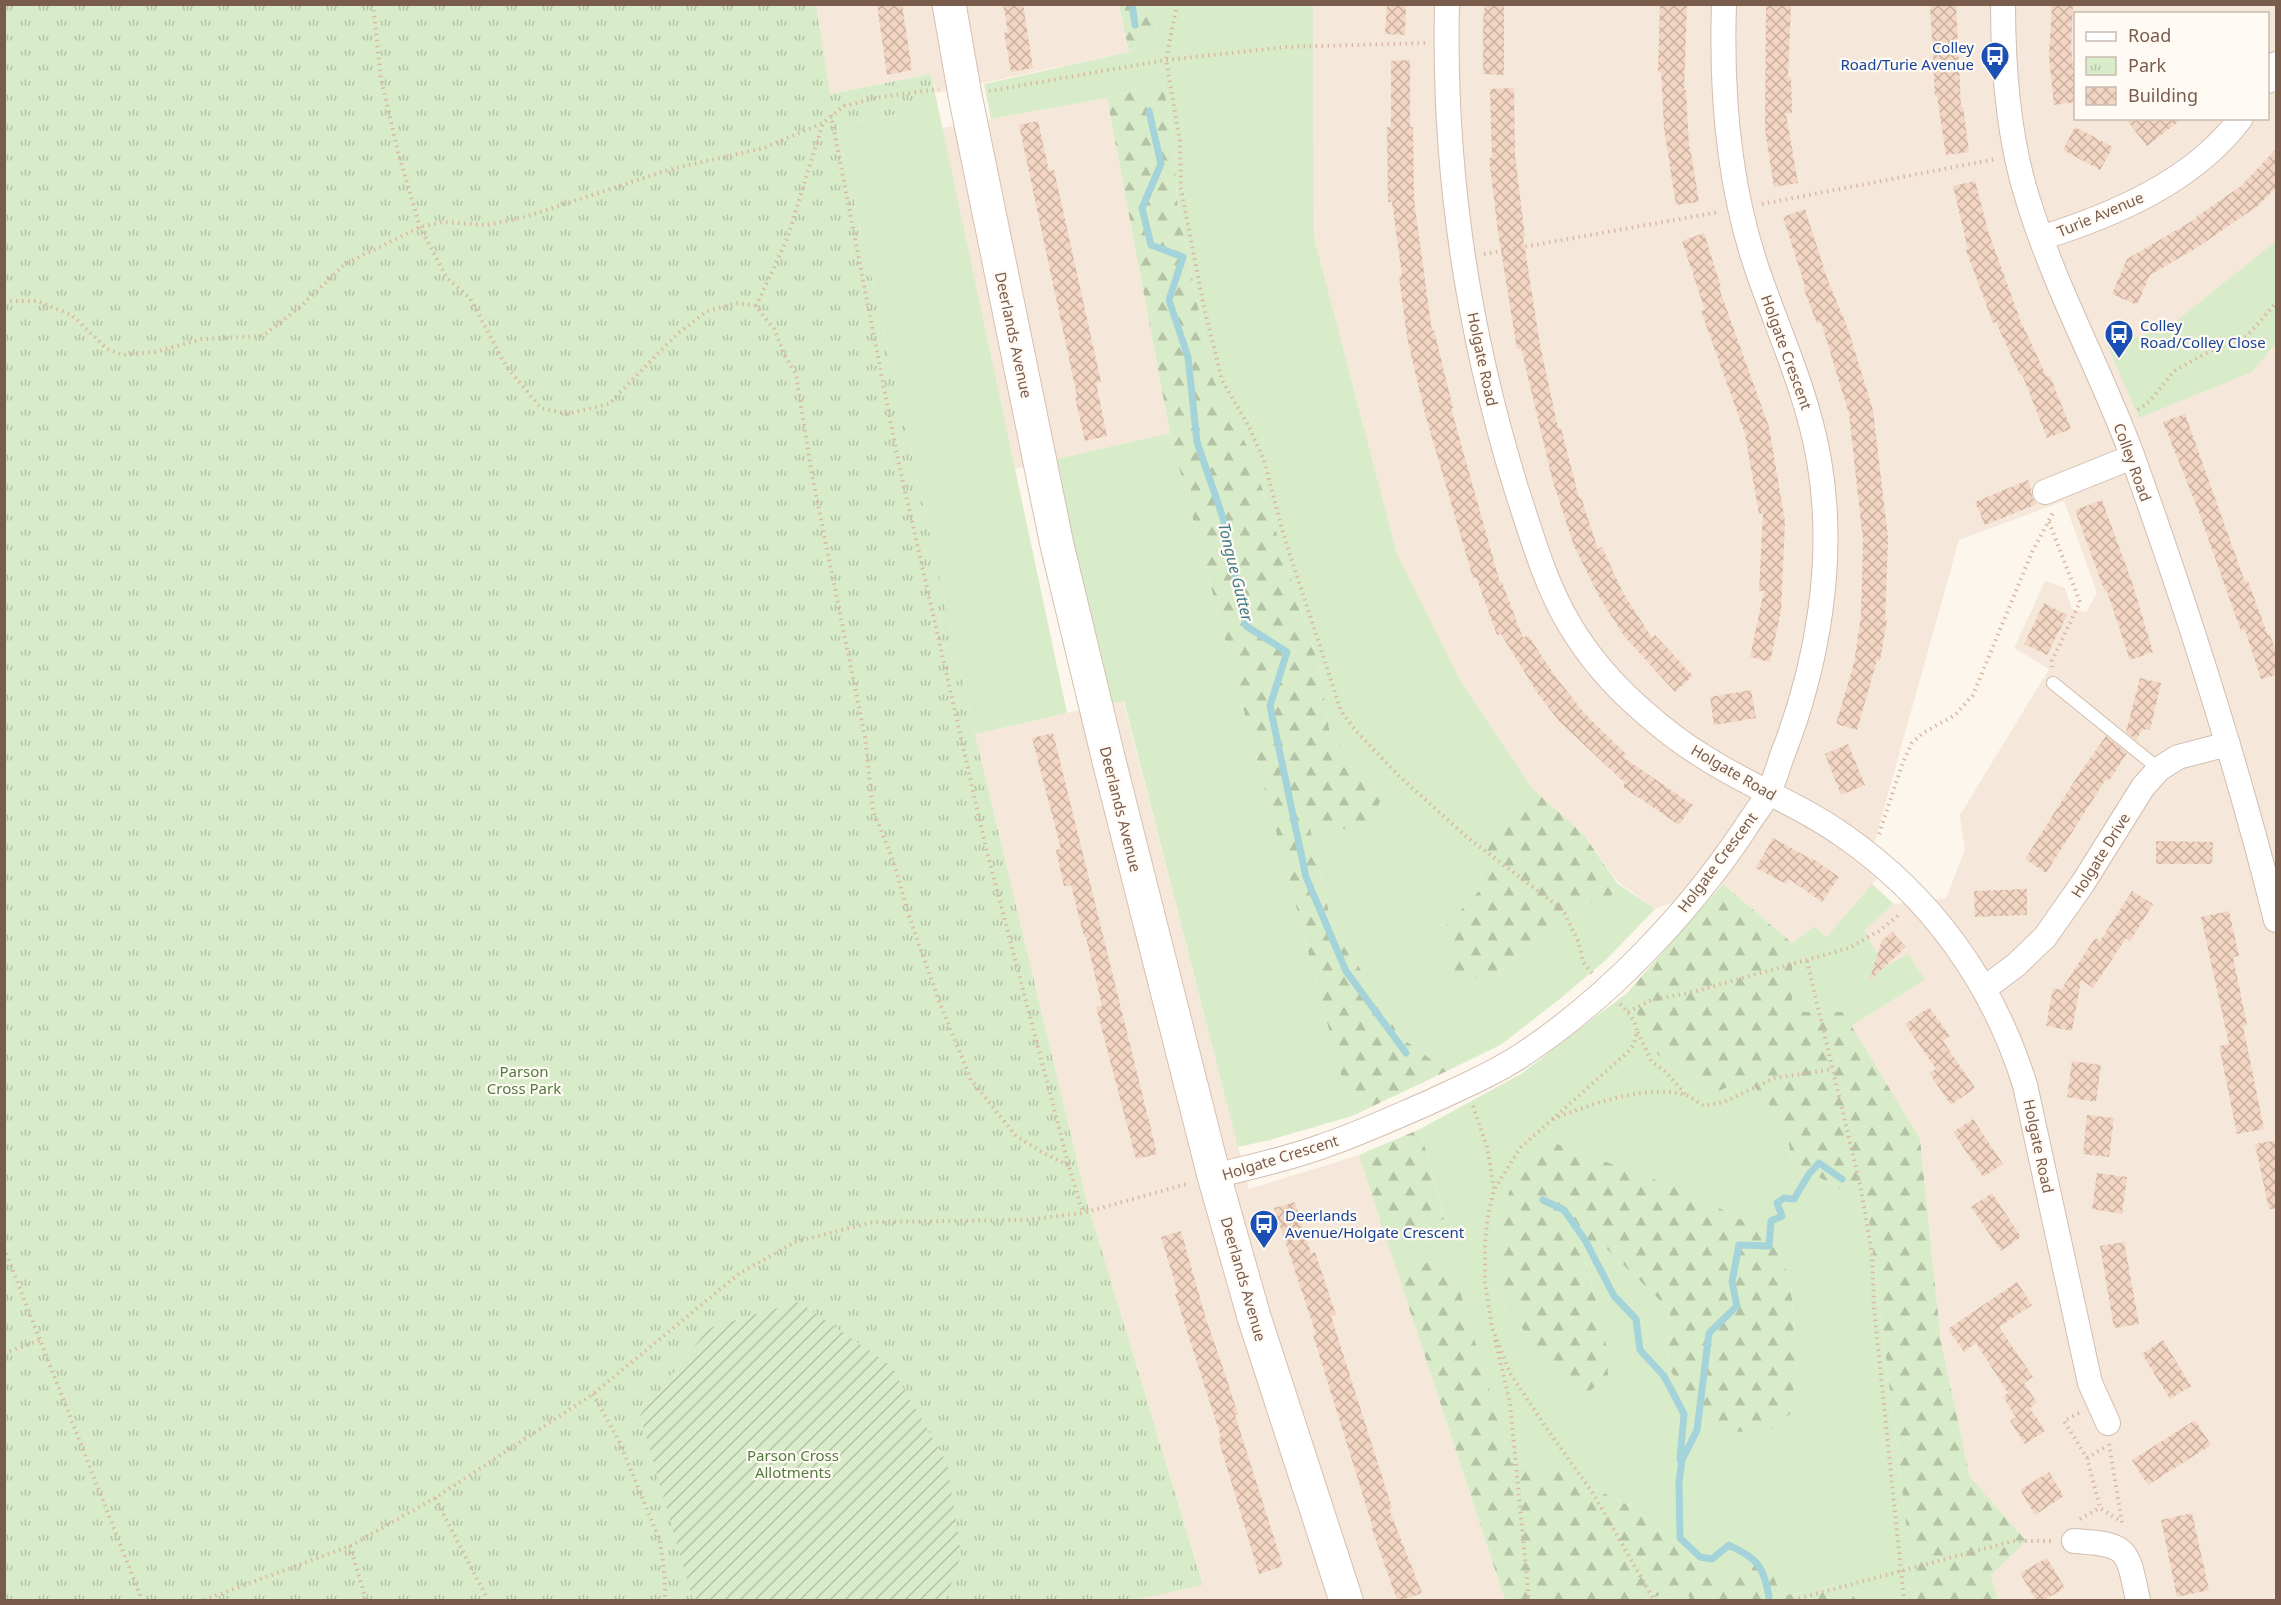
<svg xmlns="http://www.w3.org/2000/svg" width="2281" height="1605" font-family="'Noto Sans',sans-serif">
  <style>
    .residential { fill: #f5e8da; fill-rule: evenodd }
    .grass { fill: #d8ecc9; fill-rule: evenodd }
    .forest { fill: url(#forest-firs) }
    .park { fill: url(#park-tufts) }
    .garden { fill: url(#garden-furrows) }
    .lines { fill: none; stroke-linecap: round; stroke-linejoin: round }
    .stream { stroke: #a5d3da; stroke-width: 7 }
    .building { fill: url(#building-cross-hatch) }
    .lane-casing { stroke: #d1beb0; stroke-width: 14 }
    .street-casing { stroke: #d1beb0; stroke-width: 26 }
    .secondary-casing { stroke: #d6c0b0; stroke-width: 35 }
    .path { stroke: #d9b8a5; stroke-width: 4; stroke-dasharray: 1.5 4.5; stroke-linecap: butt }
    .lane { stroke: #fff; stroke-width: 12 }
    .street { stroke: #fff; stroke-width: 24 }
    .secondary { stroke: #fff; stroke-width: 33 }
    .labels { text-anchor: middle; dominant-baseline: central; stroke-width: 4.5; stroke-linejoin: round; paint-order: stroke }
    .transit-label { font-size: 15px; fill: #164399; stroke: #fffaf3; text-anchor: start }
    .street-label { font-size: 15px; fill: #7a5c4d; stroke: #fffaf3 }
    .park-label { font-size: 15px; fill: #537a41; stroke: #fffaf3 }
    .water-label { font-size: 16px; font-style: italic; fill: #437c86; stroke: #fffaf3 }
  </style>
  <defs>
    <pattern id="forest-firs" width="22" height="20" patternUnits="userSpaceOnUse" patternTransform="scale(1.5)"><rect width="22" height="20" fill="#d8ecc9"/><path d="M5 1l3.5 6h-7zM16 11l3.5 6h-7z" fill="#b4c2a5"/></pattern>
    <pattern id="park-tufts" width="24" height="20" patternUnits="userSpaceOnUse" patternTransform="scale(1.5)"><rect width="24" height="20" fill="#d8ecc9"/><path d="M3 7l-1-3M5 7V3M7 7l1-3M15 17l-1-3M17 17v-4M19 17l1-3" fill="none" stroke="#b4c2a5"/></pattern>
    <pattern id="garden-furrows" width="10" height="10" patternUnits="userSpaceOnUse" patternTransform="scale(1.5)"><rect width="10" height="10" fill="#d8ecc9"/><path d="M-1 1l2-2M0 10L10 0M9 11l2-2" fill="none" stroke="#b4c2a5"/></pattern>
    <pattern id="building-cross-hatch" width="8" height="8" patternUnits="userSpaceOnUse" patternTransform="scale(1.5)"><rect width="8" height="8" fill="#f3d5c3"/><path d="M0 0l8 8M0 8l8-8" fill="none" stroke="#cab0a1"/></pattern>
  </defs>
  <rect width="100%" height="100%" fill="#fdf6ec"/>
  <path class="residential" d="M 816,5 L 1119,5 L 1129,52 L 936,93 L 931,74 L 829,94 Z
    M 1313,5 L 2276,5 L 2276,1600 L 1998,1600 L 1991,1575 L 2025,1541 L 1970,1477 L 1941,1342 L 1920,1139 L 1851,1026 L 1925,980 L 1885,967 L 1863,930 L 1894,904 L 1946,898 L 1965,850 L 1960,815 L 2049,669 L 2014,648 L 2045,581 L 2065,588 L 2072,609 L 2086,612 L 2097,593 L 2064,501 L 1959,540 L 1874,844 L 1893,859 L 1826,939 L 1815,926 L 1792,943 L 1723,884 L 1655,909 L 1618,882 L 1583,834 L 1533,789 L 1461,682 L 1397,554 L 1314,237 ZM 2076,14 L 2268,14 L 2268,118 L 2076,118 Z
    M 1107,98 L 1170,433 L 1015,469 L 942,128 Z
    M 1123,700 L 1249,1189 L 1359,1155 L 1505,1600 L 1133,1600 L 1203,1584 L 1087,1202 L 975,734 Z"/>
  <path class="grass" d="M 1154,5 L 1313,5 L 1314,237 L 1397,554 L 1461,682 L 1533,789 L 1485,839 L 1479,891 L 1445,927 L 1493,979 L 1575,899 L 1605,906 L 1618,884 L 1655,909 L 1607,959 L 1561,998 L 1502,1044 L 1447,1071 L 1399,1036 L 1330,917 L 1308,819 L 1386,791 L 1330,735 L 1319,666 L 1251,454 L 1212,377 L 1177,202 L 1174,145 L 1163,83 L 1107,98 L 991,119 L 984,84 L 1129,52 L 1157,30 Z
    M 938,107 L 1067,713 L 975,734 L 837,125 Z
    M 2276,241 L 2276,343 L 2252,372 L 2139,418 L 2108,347 L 2170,326 Z
    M 1170,433 L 1352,1116 L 1270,1140 L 1238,1147 L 1124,701 L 1110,703 L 1053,460 Z
    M 1872,884 L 1894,904 L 1864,930 L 1885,967 L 1908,954 L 1925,980 L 1851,1026 L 1842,1012 L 1792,1012 L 1792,943 L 1815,926 L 1826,938 Z
    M 1627,993 L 1659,1055 L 1747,1076 L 1786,1126 L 1792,1163 L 1867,1203 L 1915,1596 L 1917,1600 L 1857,1600 L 1842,1585 L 1781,1596 L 1726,1583 L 1632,1507 L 1553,1468 L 1511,1463 L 1450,1258 L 1397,1271 L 1387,1242 L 1444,1218 L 1420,1129 L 1521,1074 ZM 1509,1192 L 1691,1193 L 1763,1231 L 1784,1259 L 1792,1299 L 1796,1371 L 1790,1413 L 1667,1366 L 1670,1310 L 1603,1245 L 1585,1260 L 1605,1333 Z
    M 1684,1583 L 1690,1600 L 1649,1600 Z"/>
  <path class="forest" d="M 1119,5 L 1154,5 L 1157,30 L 1129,52 Z
    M 1163,83 L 1174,145 L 1177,202 L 1212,377 L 1251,454 L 1319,666 L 1330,735 L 1386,791 L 1362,834 L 1308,819 L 1330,917 L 1399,1036 L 1447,1071 L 1352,1116 L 1170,433 L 1107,98 Z
    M 1533,789 L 1583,834 L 1618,884 L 1606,906 L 1575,899 L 1493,979 L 1454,976 L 1445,927 L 1479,891 L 1485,839 Z
    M 1723,884 L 1792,943 L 1792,1012 L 1843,1012 L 1920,1139 L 1941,1342 L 1970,1477 L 2026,1541 L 1991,1575 L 1998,1600 L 1917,1600 L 1915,1596 L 1867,1203 L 1792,1163 L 1786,1126 L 1747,1077 L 1713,1094 L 1658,1055 L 1627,993 Z
    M 1420,1129 L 1444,1219 L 1387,1242 L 1359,1155 Z
    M 1546,1140 L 1691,1193 L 1763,1231 L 1784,1259 L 1792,1299 L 1796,1371 L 1790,1414 L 1769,1431 L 1724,1432 L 1697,1408 L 1667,1366 L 1670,1310 L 1603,1245 L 1585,1261 L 1605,1333 L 1608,1375 L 1582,1398 L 1546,1367 L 1508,1305 L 1497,1249 L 1509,1192 Z
    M 1450,1257 L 1511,1463 L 1553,1468 L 1632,1507 L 1726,1583 L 1765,1553 L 1781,1596 L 1842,1585 L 1857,1600 L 1690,1600 L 1684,1583 L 1649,1600 L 1505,1600 L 1397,1271 Z"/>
  <path class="park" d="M 5,5 L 816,5 L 830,94 L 931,74 L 938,107 L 837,125 L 975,734 L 1087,1202 L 1203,1585 L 1133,1600 L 5,1600 Z"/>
  <path class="garden" d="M 799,1302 L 890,1365 L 947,1463 L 961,1554 L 946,1600 L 693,1600 L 640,1415 L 709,1328 Z"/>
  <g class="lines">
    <path class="stream" d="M 1132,4 L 1135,25
      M 1149,111 L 1161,164 L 1142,208 L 1151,245 L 1183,257 L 1169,300 L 1188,357 L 1197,442 L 1223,518 L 1246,626 L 1287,652 L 1270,706 L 1306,877 L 1346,971 L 1406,1053
      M 1543,1200 L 1564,1210 L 1585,1240 L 1614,1296 L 1636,1319 L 1640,1350 L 1664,1376 L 1684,1414 L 1680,1459
      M 1769,1597 C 1763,1564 1758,1560 1729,1545 L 1712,1559 L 1700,1557 L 1680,1538 L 1679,1482 L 1682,1460 L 1697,1430 L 1709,1333 L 1737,1306 L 1732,1282 L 1739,1245 L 1769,1246 L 1771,1221 L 1782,1216 L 1777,1203 L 1784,1198 L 1794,1199 L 1809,1174 L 1819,1163 L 1842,1179"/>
  </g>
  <path class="building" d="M 877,4 L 902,4 L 912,70 L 887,75 Z
    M 1003,4 L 1023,4 L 1033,68 L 1011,72 L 1004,33 L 1008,32 Z
    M 1387,4 L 1406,4 L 1405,35 L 1385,34 Z
    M 1485,4 L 1504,4 L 1504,75 L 1483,74 L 1483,21 Z
    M 1660,4 L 1687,4 L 1684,90 L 1686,90 L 1689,147 L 1690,147 L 1699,202 L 1676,205 L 1664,128 L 1661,72 L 1658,72 Z
    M 1766,4 L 1791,4 L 1788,77 L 1791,77 L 1792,113 L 1786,114 L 1798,183 L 1774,187 L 1765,129 Z
    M 1930,4 L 1956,4 L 1961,107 L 1963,106 L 1969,152 L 1946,155 L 1937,96 L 1935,96 Z
    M 2052,4 L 2073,4 L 2071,47 L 2076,102 L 2054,105 L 2049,57 Z
    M 1410,60 L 1410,127 L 1413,127 L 1414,200 L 1432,331 L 1434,330 L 1453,408 L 1451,408 L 1500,583 L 1502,582 L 1523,638 L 1528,635 L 1555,676 L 1584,713 L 1626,754 L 1623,757 L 1693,805 L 1679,825 L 1623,787 L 1625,783 L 1559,721 L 1538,694 L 1501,634 L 1497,635 L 1476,577 L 1473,578 L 1425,414 L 1407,337 L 1399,276 L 1402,275 L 1392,202 L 1388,202 L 1387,127 L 1391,127 L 1391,61 Z
    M 1514,88 L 1515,156 L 1525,236 L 1523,237 L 1540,345 L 1558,428 L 1561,428 L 1579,498 L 1581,497 L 1598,549 L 1602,547 L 1622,591 L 1652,638 L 1655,635 L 1693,676 L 1675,692 L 1624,636 L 1600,598 L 1574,546 L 1553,482 L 1521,348 L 1517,349 L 1498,232 L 1489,158 L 1492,158 L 1490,89 Z
    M 2125,118 L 2183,118 L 2147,146 Z
    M 1038,121 L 1049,171 L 1054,170 L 1101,382 L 1096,383 L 1107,436 L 1085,441 L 1075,397 L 1077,396 L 1019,125 Z
    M 2075,127 L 2113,147 L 2100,170 L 2063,150 Z
    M 2277,148 L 2277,187 L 2259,205 L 2198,247 L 2150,275 L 2137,305 L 2112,294 L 2127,259 L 2197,218 L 2196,217 L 2241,186 Z
    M 1975,181 L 1989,234 L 2021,322 L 2047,377 L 2050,376 L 2071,429 L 2047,438 L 2022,374 L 2020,375 L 1996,322 L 1993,323 L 1966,250 L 1968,249 L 1953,186 Z
    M 1805,209 L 1827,278 L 1848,329 L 1873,410 L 1888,538 L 1885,620 L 1887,620 L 1880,661 L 1877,660 L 1857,730 L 1836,724 L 1854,663 L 1861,616 L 1863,540 L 1849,414 L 1821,322 L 1817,324 L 1803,287 L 1805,286 L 1783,217 Z
    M 1704,233 L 1721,287 L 1719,288 L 1769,427 L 1785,522 L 1781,611 L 1770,662 L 1750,657 L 1764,591 L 1759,591 L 1763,513 L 1759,514 L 1745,434 L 1701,311 L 1705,310 L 1682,241 Z
    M 2185,414 L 2245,582 L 2248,581 L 2268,636 L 2270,635 L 2277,654 L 2277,675 L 2261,679 L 2245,630 L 2241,631 L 2197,507 L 2163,422 Z
    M 2028,480 L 2031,489 L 2032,497 L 2037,504 L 1985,525 L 1975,502 Z
    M 2102,500 L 2132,582 L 2153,652 L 2130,660 L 2107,591 L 2105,592 L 2075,510 Z
    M 2044,603 L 2067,615 L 2047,655 L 2024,644 Z
    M 2140,678 L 2161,683 L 2150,730 L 2143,729 L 2136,740 L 2126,732 Z
    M 1751,690 L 1756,718 L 1714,725 L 1710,697 Z
    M 1053,733 L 1157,1154 L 1136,1159 L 1096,1007 L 1102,1006 L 1086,937 L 1084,937 L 1071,885 L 1064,886 L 1056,850 L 1061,849 L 1032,738 Z
    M 2106,736 L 2127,753 L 2109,781 L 2106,779 L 2046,873 L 2025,859 L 2077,777 Z
    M 1848,744 L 1865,785 L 1841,795 L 1825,754 Z
    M 1773,838 L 1811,859 L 1812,858 L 1839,877 L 1822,902 L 1789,879 L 1786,884 L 1756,868 Z
    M 2156,841 L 2213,842 L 2212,864 L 2156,864 Z
    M 2027,889 L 2027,915 L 1975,917 L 1974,891 Z
    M 2132,891 L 2153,904 L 2142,922 L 2130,941 L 2126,938 L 2093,988 L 2081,980 L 2072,1031 L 2046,1026 L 2053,988 L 2061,990 L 2095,938 L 2100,941 Z
    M 2229,911 L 2239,956 L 2233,957 L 2247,1025 L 2243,1026 L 2264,1129 L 2237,1134 L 2219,1046 L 2229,1044 L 2201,917 Z
    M 1892,932 L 1906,947 L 1869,981 L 1882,940 Z
    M 1929,1007 L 1950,1036 L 1943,1041 L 1975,1088 L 1951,1105 L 1929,1073 L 1936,1069 L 1905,1024 Z
    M 2072,1061 L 2101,1065 L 2096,1102 L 2067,1097 Z
    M 2087,1115 L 2114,1118 L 2109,1157 L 2083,1154 Z
    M 1973,1119 L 2003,1164 L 1983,1177 L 1953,1132 Z
    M 2277,1140 L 2277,1209 L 2269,1209 L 2255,1144 Z
    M 2097,1173 L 2127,1177 L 2122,1214 L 2092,1209 Z
    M 1992,1193 L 2021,1237 L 2001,1251 L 1971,1207 Z
    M 1295,1202 L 1311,1254 L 1315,1252 L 1336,1315 L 1331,1316 L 1392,1508 L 1389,1509 L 1422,1593 L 1402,1600 L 1397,1600 L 1372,1529 L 1373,1528 L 1313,1335 L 1316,1334 L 1274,1208 Z
    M 1181,1231 L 1206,1319 L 1222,1365 L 1238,1414 L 1235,1415 L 1283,1566 L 1259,1574 L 1218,1438 L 1221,1437 L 1175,1294 L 1178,1293 L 1161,1237 Z
    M 2124,1242 L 2139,1324 L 2114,1328 L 2100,1246 Z
    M 2017,1282 L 2032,1305 L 1999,1327 L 2033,1377 L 2024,1383 L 2037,1403 L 2030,1408 L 2045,1431 L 2025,1444 L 2010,1421 L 2016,1417 L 2003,1397 L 2008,1393 L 1976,1343 L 1964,1352 L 1948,1329 Z
    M 2163,1340 L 2191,1386 L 2170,1399 L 2142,1354 Z
    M 2195,1420 L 2211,1445 L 2148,1485 L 2132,1460 Z
    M 2049,1472 L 2064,1496 L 2035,1515 L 2020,1490 Z
    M 2192,1513 L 2209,1590 L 2177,1597 L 2161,1520 Z
    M 2047,1558 L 2065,1588 L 2044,1600 L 2036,1600 L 2020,1573 Z"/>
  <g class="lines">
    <g class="lane-casing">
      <path id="lane" d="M 2053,683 L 2159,769"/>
    </g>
    <g class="street-casing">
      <path id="street" d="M 1447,4 C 1443,168 1468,332 1516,488 C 1531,533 1544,581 1568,622 C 1587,655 1615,687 1644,712 C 1661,727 1681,743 1701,755 C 1746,785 1799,804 1844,836 C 1932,897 1993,983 2025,1085 L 2090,1383 L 2108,1423
        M 2003,4 C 2003,69 2008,138 2028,200 C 2055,288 2100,369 2132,455 C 2187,608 2237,763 2276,920
        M 2268,81 L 2276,64
        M 2041,238 C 2114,215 2193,182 2241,118
        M 2045,492 L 2132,457
        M 1985,988 L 2016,965 L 2045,937 L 2083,883 L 2143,787 L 2159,769 L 2178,757 L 2228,744
        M 1214,1176 C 1250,1167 1288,1159 1323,1146 C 1359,1134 1393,1118 1428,1103 C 1460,1088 1493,1074 1522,1055 C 1607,999 1688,914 1744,830 C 1752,817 1762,805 1769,792 C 1774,781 1778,768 1782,756 C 1818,665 1836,558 1819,460 C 1807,391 1778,331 1756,266 C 1728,182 1721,92 1724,4
        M 2074,1541 C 2130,1544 2127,1550 2138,1600"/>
    </g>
    <g class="secondary-casing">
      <path id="secondary" d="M 949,4 L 965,95 L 1057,545 L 1110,765 L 1214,1176 L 1254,1317 L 1346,1600"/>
    </g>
    <path class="path" d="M 373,4 L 381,79 L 398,152 L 420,227 L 447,278 L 470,298 L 506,366 L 541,408 L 567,414 L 609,404 L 676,335 L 707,311 L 738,303 L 756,306 L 774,329 L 785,356 L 796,374 L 812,475 L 865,737 L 873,810 L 894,863 L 909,916 L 939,1001 L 971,1080 L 1016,1136 L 1040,1151 L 1069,1166
      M 1177,4 L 1166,60 L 1180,142 L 1181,189 L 1204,307 L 1222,380 L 1248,425 L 1264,460 L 1283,533 L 1341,711 L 1356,731 L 1398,775 L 1468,838 L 1563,910 L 1579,943 L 1583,962 L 1592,973
      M 989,91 L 1166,60 L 1286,47 L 1425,43
      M 831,115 L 898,460 L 986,848 L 1069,1166 L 1083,1213
      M 1762,204 L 1996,159
      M 1484,254 L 1719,212
      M 4,301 L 37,301 L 72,315 L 107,349 L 123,355 L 155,352 L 202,339 L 263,336 L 301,306 L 345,264 L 420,227 L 443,222 L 487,225 L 525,217 L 671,169 L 764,148 L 823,123 L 844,106 L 875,98 L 939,89
      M 756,306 L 787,239 L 823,123
      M 2138,410 L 2150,401 L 2174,371 L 2210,351 L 2247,336 L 2276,303
      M 2049,522 L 2080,602 L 2052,661 L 2052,667
      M 1879,834 L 1903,762 L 1912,743 L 1923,733 L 1955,715 L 1973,695 L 2032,552 L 2054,511
      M 1807,961 L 1861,1189 L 1872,1253 L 1874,1308 L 1904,1600
      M 1620,1004 C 1635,1019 1643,1030 1630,1050 L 1520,1148 L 1494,1190 L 1488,1215 L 1485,1243 L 1485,1282 L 1492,1328 L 1510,1373 L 1545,1426 L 1594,1495 L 1654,1600
      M 1628,1012 L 1651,1000 L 1693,992 L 1849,948 L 1879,931 L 1900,914
      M 1638,1032 L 1651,1061 L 1666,1072 L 1687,1096
      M 1473,1106 L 1487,1147 L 1494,1189
      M 1553,1119 C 1588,1105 1652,1082 1688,1096 C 1693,1099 1699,1103 1704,1106 L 1724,1102 L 1775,1078 L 1833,1069
      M 4,1248 L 142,1600
      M 1495,1340 L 1510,1403 L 1529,1600
      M 4,1353 L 41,1340
      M 593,1394 L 619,1441 L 660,1541 L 665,1579 L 665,1600
      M 2079,1413 L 2064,1421 L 2087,1458 L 2100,1508 L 2122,1522
      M 2109,1444 L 2122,1523
      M 2087,1458 L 2107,1446
      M 435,1498 L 488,1600
      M 2080,1519 L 2100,1508
      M 350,1546 L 366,1600
      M 204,1600 L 350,1546 L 435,1498 L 593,1394 L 740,1273 L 795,1242 L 873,1222 L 1025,1220 L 1083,1213 L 1190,1183
      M 1793,1600 L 2013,1541 L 2054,1541"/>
    <use href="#lane" class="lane"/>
    <use href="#street" class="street"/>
    <use href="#secondary" class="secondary"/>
  </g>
  <defs>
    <g id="bus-pin" transform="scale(1.5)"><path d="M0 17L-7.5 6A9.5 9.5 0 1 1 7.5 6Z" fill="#1a4fb4" stroke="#fffaf3"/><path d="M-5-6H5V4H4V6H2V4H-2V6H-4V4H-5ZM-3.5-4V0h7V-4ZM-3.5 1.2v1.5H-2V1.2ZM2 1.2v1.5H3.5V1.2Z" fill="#fff"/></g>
  </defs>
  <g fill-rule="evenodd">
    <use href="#bus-pin" x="1995" y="56"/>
    <use href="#bus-pin" x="2119" y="334"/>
    <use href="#bus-pin" x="1264" y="1224"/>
  </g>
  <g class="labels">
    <g class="transit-label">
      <text x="1974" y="47" text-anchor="end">Colley<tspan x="1974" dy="17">Road/Turie Avenue</tspan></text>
      <text x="2140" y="325">Colley<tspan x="2140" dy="17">Road/Colley Close</tspan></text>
      <text x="1285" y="1215">Deerlands<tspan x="1285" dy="17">Avenue/Holgate Crescent</tspan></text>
    </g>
    <g class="street-label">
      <text transform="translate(2100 214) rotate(-23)">Turie Avenue</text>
      <text transform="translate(1014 335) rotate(78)">Deerlands Avenue</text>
      <text transform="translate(1787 352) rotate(70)">Holgate Crescent</text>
      <text transform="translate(1483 359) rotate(78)">Holgate Road</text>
      <text transform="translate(2133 462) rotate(70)">Colley Road</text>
      <text transform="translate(1734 772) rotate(30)">Holgate Road</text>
      <text transform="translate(1121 809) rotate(76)">Deerlands Avenue</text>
      <text transform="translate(2100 855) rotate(-58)">Holgate Drive</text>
      <text transform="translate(1717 862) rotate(-53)">Holgate Crescent</text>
      <text transform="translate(2039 1146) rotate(78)">Holgate Road</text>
      <text transform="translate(1280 1157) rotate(-17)">Holgate Crescent</text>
      <text transform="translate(1244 1279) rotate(74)">Deerlands Avenue</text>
    </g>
    <g class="park-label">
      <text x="524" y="1071">Parson<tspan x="524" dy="17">Cross Park</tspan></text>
      <text x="793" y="1455">Parson Cross<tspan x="793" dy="17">Allotments</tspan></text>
    </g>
    <g class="water-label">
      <text transform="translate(1236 572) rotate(76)">Tongue Gutter</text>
    </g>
  </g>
  <rect width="2281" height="1605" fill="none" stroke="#7a5c4d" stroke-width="12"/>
  <rect x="2074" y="12" width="195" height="108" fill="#fffaf3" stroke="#cabbb1" stroke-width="1.5"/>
  <rect x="2086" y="32" width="30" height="9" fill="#ffffff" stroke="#cabbb1" stroke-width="1.5"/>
  <text x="2128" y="42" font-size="18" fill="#7a5c4d">Road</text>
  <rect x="2086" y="57" width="30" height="18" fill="url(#park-tufts)" stroke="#cabbb1" stroke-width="1.5"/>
  <text x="2128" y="72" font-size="18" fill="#7a5c4d">Park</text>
  <rect x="2086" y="87" width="30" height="18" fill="url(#building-cross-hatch)" stroke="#cabbb1" stroke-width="1.5"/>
  <text x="2128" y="102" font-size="18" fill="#7a5c4d">Building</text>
</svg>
